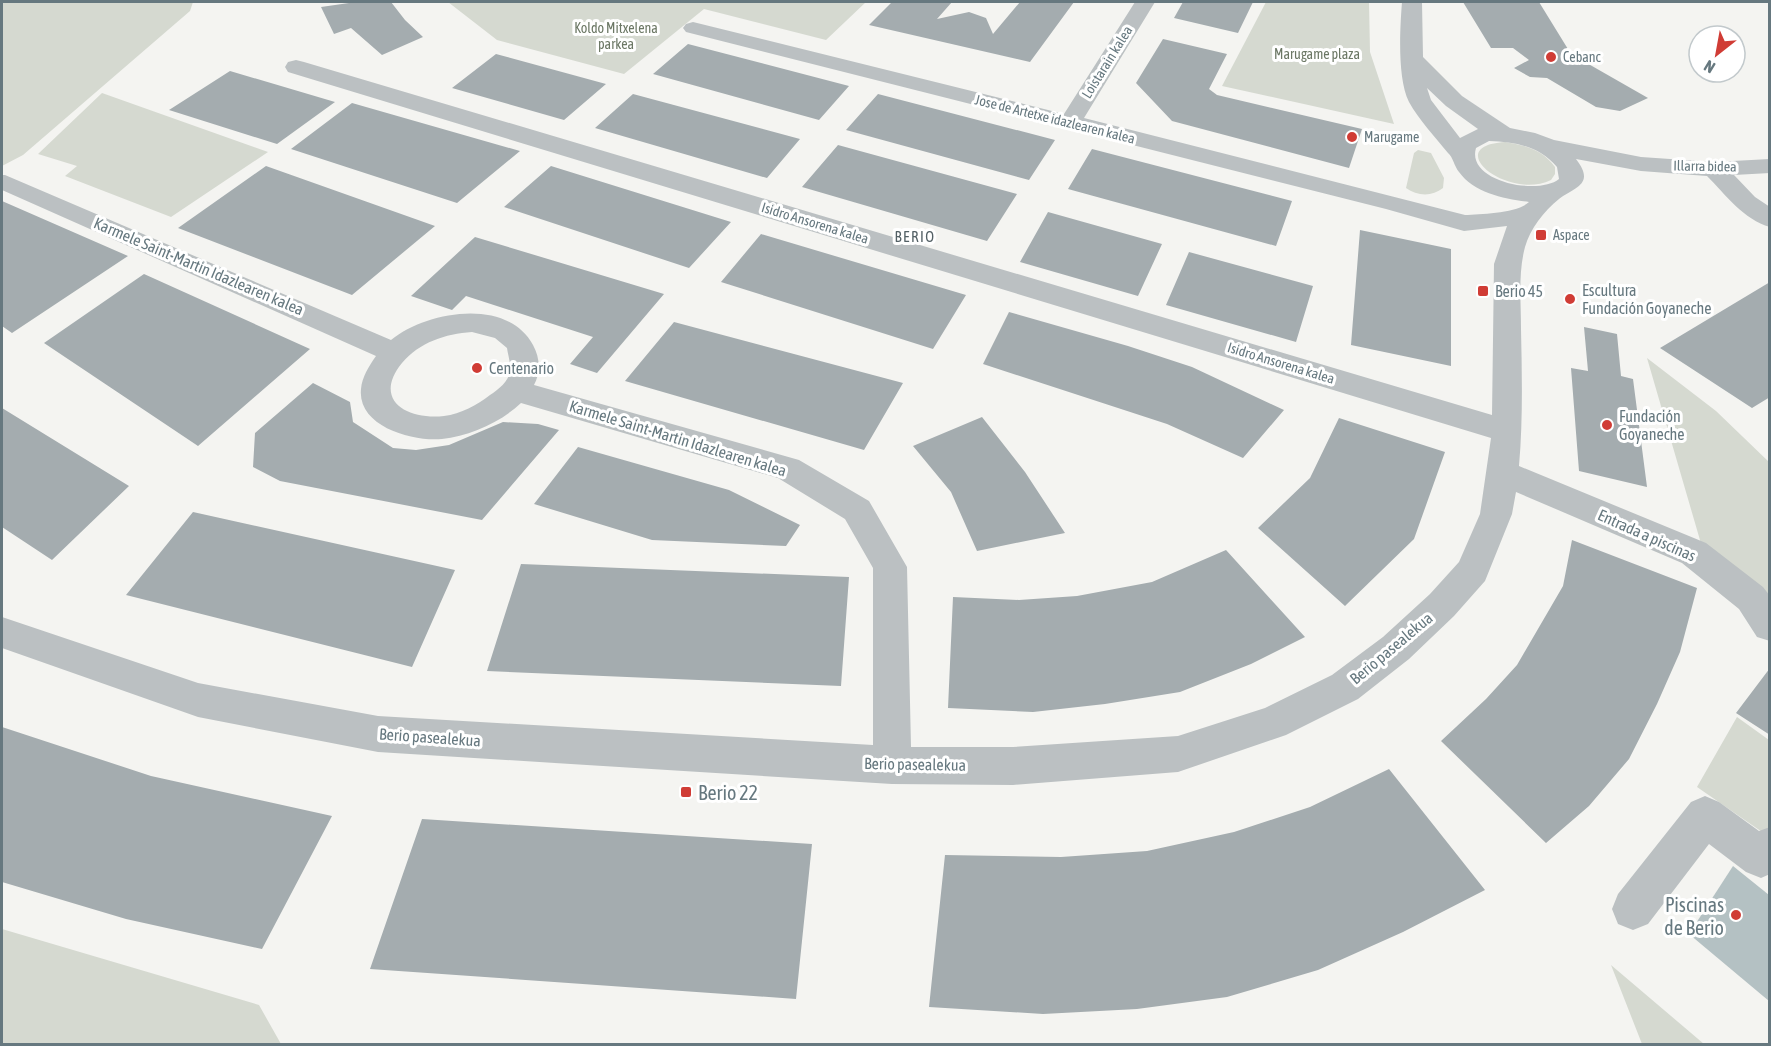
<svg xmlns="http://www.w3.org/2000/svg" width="1771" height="1046" font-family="'Asap Condensed',sans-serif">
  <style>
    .green { fill: #d5d9d0 }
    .water { fill: #b4c1c3 }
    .building { fill: #a4acaf }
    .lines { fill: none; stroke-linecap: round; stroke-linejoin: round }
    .minor { fill: #bbc0c2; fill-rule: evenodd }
    .poi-dot { fill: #d03c35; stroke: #fff; stroke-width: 2 }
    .labels { text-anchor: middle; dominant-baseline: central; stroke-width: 6; stroke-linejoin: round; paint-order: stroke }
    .far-park-label { font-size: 14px; fill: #6b7764; stroke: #fff }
    .far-poi-label { font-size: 14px; fill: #66787f; stroke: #fff; text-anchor: start }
    .far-street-label { font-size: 14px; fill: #66787f; stroke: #fff }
    .far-neighbourhood-label { font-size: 15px; letter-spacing: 1.5px; fill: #536065; stroke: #fff }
    .street-label { font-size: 16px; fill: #66787f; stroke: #fff }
    .poi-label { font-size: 16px; fill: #66787f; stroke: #fff; text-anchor: start }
    .near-poi-label { font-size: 20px; fill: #66787f; stroke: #fff; text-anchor: start }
  </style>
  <rect width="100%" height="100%" fill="#f4f4f1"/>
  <path class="green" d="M 2,2 L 193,2 L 190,11 L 23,155 L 2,166 Z
    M 448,2 L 866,2 L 826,40 L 704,9 L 624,74 L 497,40 Z
    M 1266,2 L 1369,2 L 1370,52 L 1394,124 L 1222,86 Z
    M 102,93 L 268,152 L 171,217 L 65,176 L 77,166 L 38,154 Z
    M 1505,142 C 1525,145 1543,150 1555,167 L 1555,174 L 1551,180 C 1507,201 1440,146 1505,142 Z
    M 1418,150 L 1431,153 L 1444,178 L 1443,188 C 1432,197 1417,196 1406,188 L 1414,153 Z
    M 1647,358 L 1716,411 L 1769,462 L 1769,595 L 1702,547 Z
    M 1737,717 L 1769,740 L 1769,827 L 1765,834 L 1697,787 Z
    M 2,929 L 259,1005 L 281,1044 L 2,1044 Z
    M 1611,965 L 1704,1044 L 1642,1044 Z"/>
  <path class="water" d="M 1733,866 L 1769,895 L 1769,1001 L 1689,934 Z"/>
  <path class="building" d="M 356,2 L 391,2 L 405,20 L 423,37 L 382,55 L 351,28 L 334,34 L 321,7 Z
    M 892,2 L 952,2 L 937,19 L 969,12 L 986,18 L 993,34 L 1020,2 L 1074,2 L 1030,62 L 869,25 Z
    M 1183,2 L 1253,2 L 1238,33 L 1174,18 Z
    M 1463,2 L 1539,2 L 1571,54 L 1648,98 L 1620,111 L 1596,107 L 1547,78 L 1530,77 L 1514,68 L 1529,60 L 1513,48 L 1491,48 Z
    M 1163,39 L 1227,54 L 1209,89 L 1217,95 L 1362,129 L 1349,168 L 1172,121 L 1136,83 Z
    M 688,44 L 849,86 L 819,120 L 653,74 Z
    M 496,54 L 606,84 L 564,120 L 452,88 Z
    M 230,71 L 335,102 L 277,144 L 169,110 Z
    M 633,94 L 800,139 L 767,178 L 595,128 Z
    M 878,94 L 1055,140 L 1029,180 L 846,130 Z
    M 352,103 L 520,151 L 457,203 L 291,149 Z
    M 838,145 L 1017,194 L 987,241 L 802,187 Z
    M 1092,149 L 1292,201 L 1276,246 L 1068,189 Z
    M 266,166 L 435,226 L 352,295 L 178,228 Z
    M 551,166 L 731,222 L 689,268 L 504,207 Z
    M 2,201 L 128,256 L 12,333 L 2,326 Z
    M 1048,212 L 1162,244 L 1138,296 L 1020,262 Z
    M 1360,230 L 1451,249 L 1451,366 L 1351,345 Z
    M 761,234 L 966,295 L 933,349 L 721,282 Z
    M 475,237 L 664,294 L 597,373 L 570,364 L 593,337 L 466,296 L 452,310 L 411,296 Z
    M 1189,252 L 1313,286 L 1296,342 L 1166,305 Z
    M 144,274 L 310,349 L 198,446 L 44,343 Z
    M 1770,282 L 1770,397 L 1752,408 L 1660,348 Z
    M 1009,312 L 1128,346 L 1192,367 L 1284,410 L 1243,458 L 1167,424 L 983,364 Z
    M 674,322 L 903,383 L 864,450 L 625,381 Z
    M 1584,327 L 1617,334 L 1621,376 L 1633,379 L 1647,487 L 1579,471 L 1571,368 L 1588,371 Z
    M 313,383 L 350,402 L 353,422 L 393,448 L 416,450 L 449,445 L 503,422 L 538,424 L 559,430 L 482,520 L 280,481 L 253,467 L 255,433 Z
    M 2,408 L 129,486 L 52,560 L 2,527 Z
    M 982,417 L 1025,472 L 1065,533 L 977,551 L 951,492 L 913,446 Z
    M 1339,418 L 1445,452 L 1414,539 L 1345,606 L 1258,528 L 1310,478 Z
    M 578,447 L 729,490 L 800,525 L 786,546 L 652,540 L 534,504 Z
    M 193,512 L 455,570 L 412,667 L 126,595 Z
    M 1572,540 L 1697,588 L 1680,652 L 1657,704 L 1629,759 L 1589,806 L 1546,843 L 1441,741 L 1486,699 L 1517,665 L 1563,586 Z
    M 1226,550 L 1305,637 L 1251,664 L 1180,692 L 1105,704 L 1033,712 L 948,708 L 953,597 L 1019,600 L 1077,596 L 1152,582 Z
    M 521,564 L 849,577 L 841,686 L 487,671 Z
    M 1770,668 L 1770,735 L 1736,713 Z
    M 2,727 L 151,776 L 332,816 L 262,949 L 126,919 L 2,882 Z
    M 1389,769 L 1485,890 L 1403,932 L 1318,970 L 1227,997 L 1137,1009 L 1043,1014 L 929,1007 L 945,855 L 1061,857 L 1147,851 L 1234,832 L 1310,807 Z
    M 422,819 L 812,844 L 796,999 L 370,969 Z"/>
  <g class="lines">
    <path class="minor" d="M 1135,2 L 1155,2 L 1084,118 L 1465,215 C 1481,214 1518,213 1529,202 C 1505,199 1474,193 1459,172 C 1454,166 1453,157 1448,153 C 1435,137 1419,120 1409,102 C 1397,78 1400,28 1402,2 L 1422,2 L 1423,57 L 1462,96 L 1510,128 L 1535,133 L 1554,140 L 1641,157 L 1714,162 L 1770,159 L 1770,173 L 1734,175 L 1755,197 L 1770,207 L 1770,227 C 1744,220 1725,194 1707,176 L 1641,171 L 1576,159 C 1596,185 1574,187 1559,199 C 1544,211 1530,229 1525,247 C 1518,273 1521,301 1521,329 C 1522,375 1523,421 1519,466 L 1706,543 L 1763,587 L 1770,596 L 1770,641 L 1757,637 L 1739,609 L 1682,563 L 1516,492 L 1512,514 L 1485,581 L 1454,616 L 1409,659 L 1358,699 L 1286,735 L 1178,772 L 1013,785 L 892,784 L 378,752 L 198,717 L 2,648 L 2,617 L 198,683 L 378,716 L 873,745 L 873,568 L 845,519 L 778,478 L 521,403 C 501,422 470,436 442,439 C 414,442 357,427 361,389 C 362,377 369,366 376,356 L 2,190 L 2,175 L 5,175 L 391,340 C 427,311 507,297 533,345 C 540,358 541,372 534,385 L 799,460 L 869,501 L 907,567 L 911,747 L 1013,747 L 1178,736 L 1265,708 L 1332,675 L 1383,637 L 1430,594 L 1459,562 L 1480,514 L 1491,438 L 288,72 L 285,67 L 288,62 L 296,60 L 304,62 L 1492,415 L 1494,264 L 1507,226 L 1464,231 L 1386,209 L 686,32 L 683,28 L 686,24 L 693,22 L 1064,114 ZM 1427,88 L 1446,106 L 1478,129 L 1460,138 L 1431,100 ZM 1489,141 C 1516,142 1539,146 1557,167 L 1559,179 C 1538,196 1466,181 1476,148 ZM 472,332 L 495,338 L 507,348 C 508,355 511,364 510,371 C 509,381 498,390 490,395 C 477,405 461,414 444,416 C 407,420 372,400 402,363 C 420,342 445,334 472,332 Z
      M 1705,796 L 1719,802 L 1759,831 L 1770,827 L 1770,874 L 1761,878 L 1746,872 L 1709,844 L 1648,924 L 1633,930 L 1618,924 L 1612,909 L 1618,894 L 1691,802 Z"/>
  </g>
  <g class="poi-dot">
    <circle cx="1551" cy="57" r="6"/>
    <circle cx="1352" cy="137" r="6"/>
    <rect x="1535" y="229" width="12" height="12" rx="3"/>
    <rect x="1477" y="285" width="12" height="12" rx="3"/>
    <circle cx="1570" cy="299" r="6"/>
    <circle cx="477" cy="368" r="6"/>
    <circle cx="1607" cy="425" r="6"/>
    <rect x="680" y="786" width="12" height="12" rx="3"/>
    <circle cx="1736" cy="915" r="6"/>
  </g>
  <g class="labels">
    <g class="far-park-label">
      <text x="616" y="28">Koldo Mitxelena<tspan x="616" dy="16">parkea</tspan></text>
      <text x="1317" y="54">Marugame plaza</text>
    </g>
    <g class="far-poi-label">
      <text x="1563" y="57">Cebanc</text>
      <text x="1364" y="137">Marugame</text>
      <text x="1553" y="235">Aspace</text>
    </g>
    <g class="far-street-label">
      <text transform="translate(1107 62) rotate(-58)">Loistarain kalea</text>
      <text transform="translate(1055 119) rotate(14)">Jose de Artetxe idazlearen kalea</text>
      <text transform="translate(1705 166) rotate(1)">Illarra bidea</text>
      <text transform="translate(815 223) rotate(17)">Isidro Ansorena kalea</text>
      <text transform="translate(1281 363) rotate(17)">Isidro Ansorena kalea</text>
    </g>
    <g class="far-neighbourhood-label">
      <text x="915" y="236">BERIO</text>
    </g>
    <g class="street-label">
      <text transform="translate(199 266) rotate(23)">Karmele Saint-Martin Idazlearen kalea</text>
      <text transform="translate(678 438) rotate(17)">Karmele Saint-Martin Idazlearen kalea</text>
      <text transform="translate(1647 535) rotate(24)">Entrada a piscinas</text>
      <text transform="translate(1391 648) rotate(-40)">Berio pasealekua</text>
      <text transform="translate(430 737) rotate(4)">Berio pasealekua</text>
      <text transform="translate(915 764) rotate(1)">Berio pasealekua</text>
    </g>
    <g class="poi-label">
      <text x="1582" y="290">Escultura<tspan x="1582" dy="18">Fundación Goyaneche</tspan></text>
      <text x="1495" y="291">Berio 45</text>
      <text x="489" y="368">Centenario</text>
      <text x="1619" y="416">Fundación<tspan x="1619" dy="18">Goyaneche</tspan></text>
    </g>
    <g class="near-poi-label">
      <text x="698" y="792">Berio 22</text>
      <text x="1724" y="904" text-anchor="end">Piscinas<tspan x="1724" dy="23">de Berio</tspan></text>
    </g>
  </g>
  <rect width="1771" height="1046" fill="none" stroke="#66787f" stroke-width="6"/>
  <g transform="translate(1717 54) rotate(211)"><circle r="28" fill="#ffffff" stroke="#c2c9cc" stroke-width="1.5"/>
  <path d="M0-4.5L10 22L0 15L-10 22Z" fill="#d03c35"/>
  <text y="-9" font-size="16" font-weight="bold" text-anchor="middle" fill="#66787f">N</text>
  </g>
</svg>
